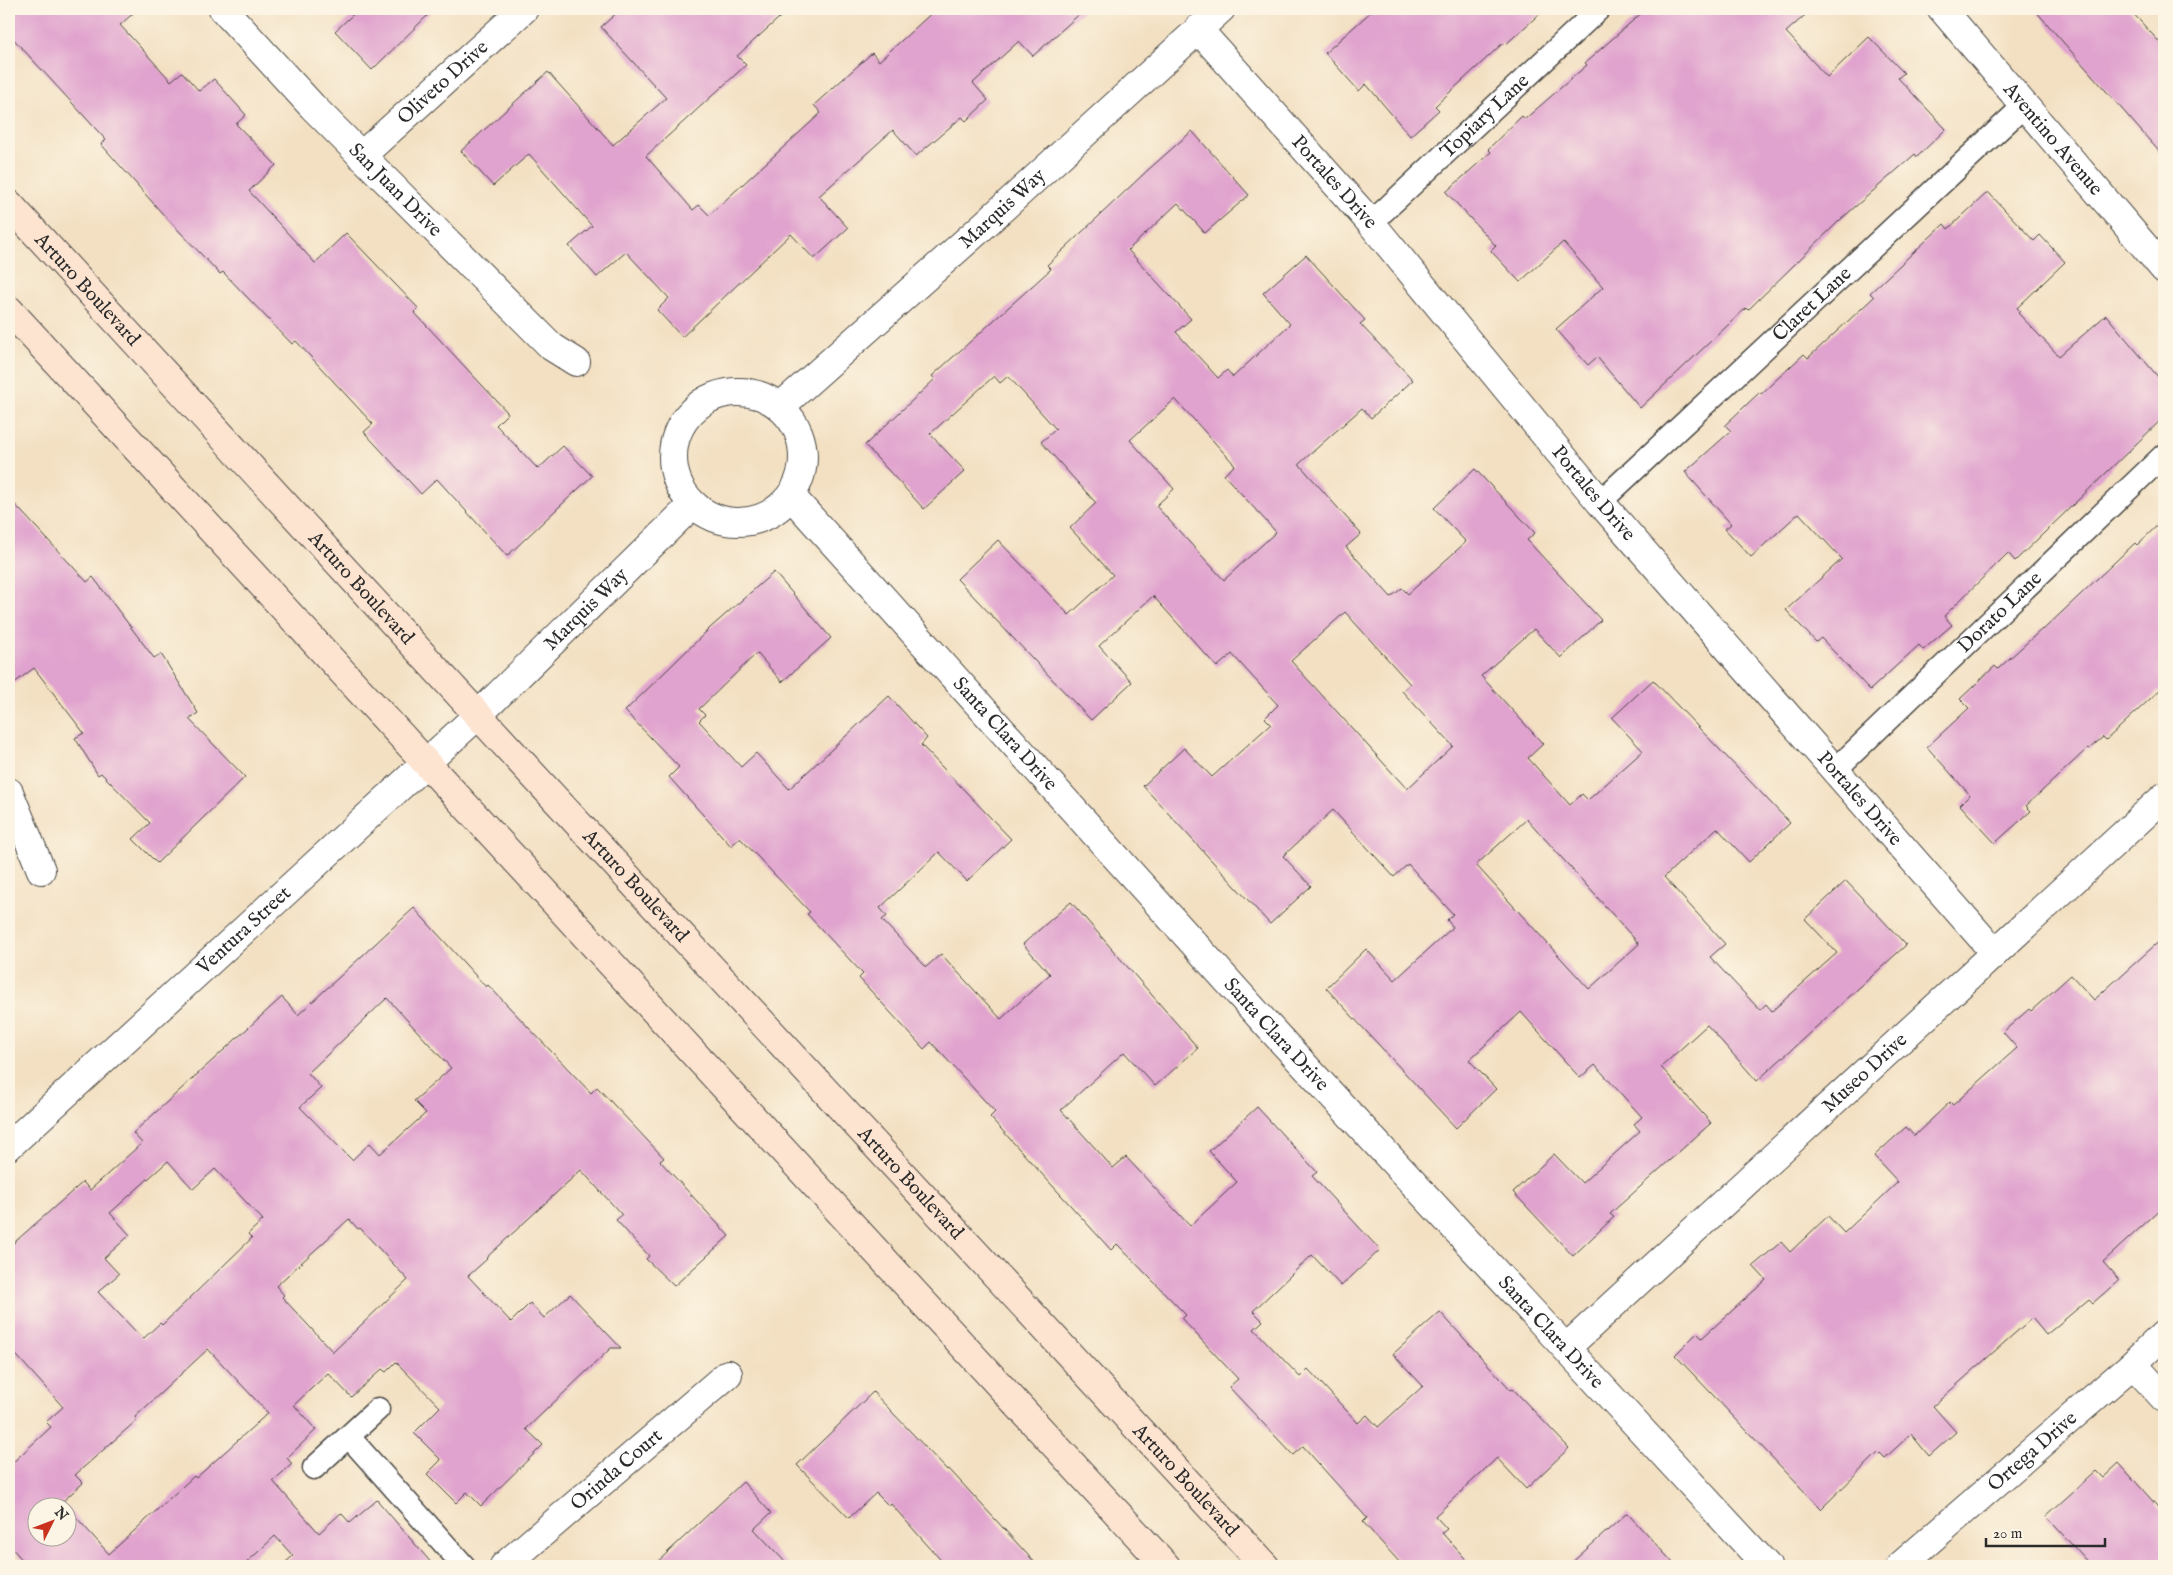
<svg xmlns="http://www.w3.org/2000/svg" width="2173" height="1575" font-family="'IM FELL English',serif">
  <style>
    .building { fill: #e0a2ce; fill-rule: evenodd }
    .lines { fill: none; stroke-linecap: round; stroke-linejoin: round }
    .lane-casing { stroke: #494642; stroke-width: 25 }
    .street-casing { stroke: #494642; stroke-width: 30 }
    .secondary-casing { stroke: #494642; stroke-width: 30 }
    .lane { stroke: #fff; stroke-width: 22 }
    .street { stroke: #fff; stroke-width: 28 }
    .secondary { stroke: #fde4d1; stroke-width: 28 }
    .labels { text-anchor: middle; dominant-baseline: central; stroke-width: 4; stroke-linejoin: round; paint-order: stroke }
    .street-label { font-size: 20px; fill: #2b2b2b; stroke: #fcf5e5 }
  </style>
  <rect width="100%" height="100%" fill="#fcf5e5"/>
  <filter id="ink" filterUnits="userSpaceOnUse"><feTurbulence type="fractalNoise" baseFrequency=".02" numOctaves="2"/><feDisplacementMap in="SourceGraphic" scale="10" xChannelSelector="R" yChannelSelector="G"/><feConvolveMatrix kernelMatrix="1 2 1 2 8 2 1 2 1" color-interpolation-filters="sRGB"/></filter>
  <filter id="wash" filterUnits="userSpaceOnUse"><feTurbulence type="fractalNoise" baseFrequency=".0096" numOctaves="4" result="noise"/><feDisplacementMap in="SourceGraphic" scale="20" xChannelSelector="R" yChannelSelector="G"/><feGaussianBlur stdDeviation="1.12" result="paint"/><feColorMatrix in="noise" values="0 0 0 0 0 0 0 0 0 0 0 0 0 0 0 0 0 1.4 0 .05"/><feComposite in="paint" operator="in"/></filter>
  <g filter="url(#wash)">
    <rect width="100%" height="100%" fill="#f3e0c2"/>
    <g id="blocks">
      <path class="building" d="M 9,9 L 138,9 L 120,25 L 171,81 L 182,72 L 199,91 L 214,79 L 246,115 L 236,124 L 276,165 L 249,191 L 315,263 L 346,233 L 418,308 L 414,312 L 508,413 L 496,425 L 538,469 L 563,446 L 592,476 L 507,556 L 437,479 L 421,494 L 364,432 L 373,424 L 296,341 L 292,344 L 223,272 L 220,274 L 161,212 L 101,144 L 106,140 L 9,34 Z
        M 359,9 L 434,9 L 372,70 L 335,31 Z
        M 621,9 L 789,9 L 737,56 L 746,65 L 646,156 L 693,210 L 699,205 L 709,215 L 821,113 L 814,105 L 872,53 L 879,61 L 936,9 L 1085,9 L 1033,56 L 1019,41 L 973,83 L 988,100 L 966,121 L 962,117 L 916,156 L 893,130 L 819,196 L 848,228 L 814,259 L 791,234 L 682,337 L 657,310 L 669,298 L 626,252 L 597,277 L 569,246 L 592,226 L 529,154 L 493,186 L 461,151 L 548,72 L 613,145 L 666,98 L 601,27 Z
        M 1374,9 L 1545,9 L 1505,45 L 1503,43 L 1435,106 L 1439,110 L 1410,136 L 1366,84 L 1359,91 L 1325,53 Z
        M 1646,9 L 1812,9 L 1786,32 L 1827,77 L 1869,37 L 1904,73 L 1898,78 L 1946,129 L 1917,157 L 1915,154 L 1839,221 L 1748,310 L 1746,308 L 1640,408 L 1597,357 L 1588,365 L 1556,329 L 1603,287 L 1563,242 L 1520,282 L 1491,251 L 1496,246 L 1446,192 L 1491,152 L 1488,149 L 1522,116 L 1525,119 L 1587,65 L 1585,63 Z
        M 2034,9 L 2129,9 L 2164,47 L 2164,157 Z
        M 1192,131 L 1249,195 L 1205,233 L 1178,203 L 1128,250 L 1191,319 L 1176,332 L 1218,378 L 1227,370 L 1233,377 L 1290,324 L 1263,293 L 1306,255 L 1365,320 L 1360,324 L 1413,380 L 1371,418 L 1362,408 L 1299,464 L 1361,534 L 1346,547 L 1391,597 L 1402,588 L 1408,594 L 1466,542 L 1434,508 L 1475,469 L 1535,533 L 1527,540 L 1601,620 L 1561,658 L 1534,629 L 1481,676 L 1543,744 L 1528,758 L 1570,805 L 1582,794 L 1588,800 L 1643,751 L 1612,718 L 1653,680 L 1790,823 L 1749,862 L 1717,828 L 1664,877 L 1725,944 L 1710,957 L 1760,1010 L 1766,1004 L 1772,1011 L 1837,953 L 1805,919 L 1846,881 L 1906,945 L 1757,1081 L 1707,1025 L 1661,1067 L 1711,1123 L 1610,1214 L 1614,1217 L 1573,1256 L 1513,1192 L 1554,1154 L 1582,1183 L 1640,1131 L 1634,1124 L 1642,1117 L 1595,1065 L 1580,1078 L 1521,1012 L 1469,1060 L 1496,1089 L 1456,1128 L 1326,988 L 1366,949 L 1395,980 L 1453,927 L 1447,920 L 1453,914 L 1408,864 L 1394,877 L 1333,810 L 1283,856 L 1311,886 L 1270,924 L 1143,786 L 1184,748 L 1212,777 L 1271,724 L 1265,718 L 1278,705 L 1232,654 L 1217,667 L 1153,596 L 1099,646 L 1132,682 L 1091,720 L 957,579 L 998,540 L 1069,615 L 1113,575 L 1070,528 L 1096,503 L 1041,442 L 1056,429 L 1008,376 L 1000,383 L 994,376 L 930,434 L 965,471 L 924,509 L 865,445 L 935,379 L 932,376 L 1051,269 L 1047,265 L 1149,169 ZM 1175,399 L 1235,465 L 1224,475 L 1276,532 L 1224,580 L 1156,506 L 1174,489 L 1130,440 ZM 1345,612 L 1410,684 L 1402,691 L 1453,746 L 1407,789 L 1291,661 ZM 1527,819 L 1639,944 L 1589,989 L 1476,865 Z
        M 1988,192 L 2034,241 L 2040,235 L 2065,262 L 2017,308 L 2020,311 L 2018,313 L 2059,356 L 2106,315 L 2164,384 L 2164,417 L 2015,561 L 2008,553 L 1944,616 L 1952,625 L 1923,650 L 1919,645 L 1870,690 L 1821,638 L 1816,642 L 1786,610 L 1842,559 L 1799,513 L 1751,557 L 1725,529 L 1731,524 L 1685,472 L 1731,431 L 1725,425 L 1760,392 L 1761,394 L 1804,354 L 1808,358 L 1874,297 L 1870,293 L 1944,224 L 1948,229 Z
        M 9,498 L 87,582 L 93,577 L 154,658 L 161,654 L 198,713 L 189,719 L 245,777 L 157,863 L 133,839 L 150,823 L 101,773 L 98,775 L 75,738 L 84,733 L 34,668 L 9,687 Z
        M 2164,519 L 2164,686 L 2106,740 L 2103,737 L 2089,749 L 2088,748 L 2026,806 L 2031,811 L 1995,843 L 1960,805 L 1970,795 L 1927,747 L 1969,708 L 1960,699 L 1995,666 L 1998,669 L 2042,629 L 2043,630 L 2135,543 L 2137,545 Z
        M 774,572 L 831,638 L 782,682 L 757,653 L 699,709 L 705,715 L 699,721 L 741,767 L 756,753 L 789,789 L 889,696 L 927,738 L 921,745 L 1011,839 L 967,881 L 939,852 L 880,908 L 887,916 L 882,920 L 926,967 L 941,954 L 1001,1019 L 1050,974 L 1023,944 L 1071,902 L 1198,1048 L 1155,1086 L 1124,1052 L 1061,1110 L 1113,1168 L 1126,1157 L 1190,1226 L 1237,1182 L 1209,1151 L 1257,1107 L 1317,1172 L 1312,1176 L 1380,1250 L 1341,1286 L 1312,1255 L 1253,1311 L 1263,1321 L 1254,1329 L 1300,1377 L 1308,1369 L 1358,1423 L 1367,1415 L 1378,1427 L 1423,1386 L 1393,1354 L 1440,1312 L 1511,1390 L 1513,1389 L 1569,1448 L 1526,1489 L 1497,1458 L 1435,1516 L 1447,1529 L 1442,1533 L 1472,1566 L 1403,1566 L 1363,1522 L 1367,1518 L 1303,1446 L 1293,1455 L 1229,1387 L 1238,1379 L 1182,1319 L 1186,1315 L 1117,1244 L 1111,1250 L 990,1117 L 995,1112 L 931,1042 L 924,1049 L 859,978 L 863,974 L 807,914 L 810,912 L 740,838 L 731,846 L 669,777 L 679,767 L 625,711 L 710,628 Z
        M 414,908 L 486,987 L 488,985 L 591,1093 L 597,1087 L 664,1158 L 660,1161 L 729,1236 L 674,1286 L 646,1259 L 649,1256 L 616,1220 L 622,1215 L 581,1170 L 486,1258 L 487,1259 L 468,1276 L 511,1322 L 530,1303 L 544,1318 L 570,1294 L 621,1348 L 611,1348 L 526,1429 L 543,1445 L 481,1506 L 467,1492 L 456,1503 L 427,1474 L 441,1460 L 414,1433 L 440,1407 L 396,1362 L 386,1372 L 382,1369 L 351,1397 L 328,1373 L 294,1405 L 316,1430 L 287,1458 L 292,1464 L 273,1481 L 319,1533 L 341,1513 L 350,1523 L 377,1500 L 434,1566 L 281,1566 L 293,1556 L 275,1536 L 243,1566 L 28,1566 L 9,1545 L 9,1466 L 51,1427 L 46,1422 L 63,1407 L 9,1347 L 9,1247 L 83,1182 L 90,1190 L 142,1143 L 133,1133 L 282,997 L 298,1015 ZM 387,998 L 451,1068 L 414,1101 L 426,1113 L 380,1154 L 370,1143 L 352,1160 L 300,1107 L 321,1088 L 308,1073 ZM 168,1161 L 193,1189 L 215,1169 L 263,1220 L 248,1234 L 252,1238 L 162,1325 L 160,1323 L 143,1339 L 98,1292 L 119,1274 L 104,1258 L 130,1235 L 110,1213 ZM 349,1219 L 358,1229 L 360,1228 L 408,1280 L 333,1352 L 282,1297 L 284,1295 L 276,1286 ZM 208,1349 L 268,1413 L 196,1478 L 194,1476 L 109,1554 L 68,1508 L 68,1538 L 38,1538 L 38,1508 L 67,1508 L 62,1502 L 83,1483 L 75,1475 L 137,1420 L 135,1417 Z
        M 2164,937 L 2164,1206 L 2103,1262 L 2119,1280 L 2093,1303 L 2089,1299 L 2046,1335 L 2032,1318 L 1933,1406 L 1956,1432 L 1929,1456 L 1911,1434 L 1885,1458 L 1879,1452 L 1821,1509 L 1675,1355 L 1697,1333 L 1702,1338 L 1766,1280 L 1753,1266 L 1781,1242 L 1790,1252 L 1828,1216 L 1844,1233 L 1898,1182 L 1874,1156 L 1906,1127 L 1914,1136 L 1950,1102 L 1953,1105 L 2017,1048 L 2003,1032 L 2029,1009 L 2031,1011 L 2071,975 L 2094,1000 Z
        M 873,1392 L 947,1470 L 949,1469 L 1038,1566 L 946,1566 L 891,1504 L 889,1506 L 876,1493 L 849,1518 L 797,1465 Z
        M 2119,1463 L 2164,1514 L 2164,1566 L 2091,1566 L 2046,1516 L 2096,1471 L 2103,1478 Z
        M 743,1482 L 771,1513 L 754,1529 L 789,1566 L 653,1566 Z
        M 1627,1513 L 1676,1566 L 1568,1566 Z"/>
    </g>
  </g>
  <g filter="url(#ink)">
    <use href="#blocks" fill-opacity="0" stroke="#494642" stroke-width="1"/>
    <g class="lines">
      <g class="lane-casing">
        <g id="lane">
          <path id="s1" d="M 1371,223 L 1599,9"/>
          <path id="s2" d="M 1600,502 L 2025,105"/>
          <path id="s3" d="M 1835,770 L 2164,455"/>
          <path d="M 349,1437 L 464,1566"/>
          <path d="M 314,1468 L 378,1409"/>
        </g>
      </g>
      <g class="street-casing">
        <g id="street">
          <path id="s4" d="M 223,9 L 312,106 L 552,347 L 576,362"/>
          <path id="s5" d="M 1942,9 L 2164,269"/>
          <path id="s6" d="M 1198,29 L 1371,223 L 1600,502 L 1995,953"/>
          <path id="s7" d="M 361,156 L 524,9"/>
          <circle cx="738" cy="457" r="65"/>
          <path id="s8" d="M 780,407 L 982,227 L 1221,9"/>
          <path id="s9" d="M 791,496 L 1269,1027 L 1767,1566"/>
          <path d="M 9,792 L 41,870"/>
          <path id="s10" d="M 9,1146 L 478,715 L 693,504"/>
          <path id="s11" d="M 1566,1348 L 2164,797"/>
          <path d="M 2133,1364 L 2164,1398"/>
          <path id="s12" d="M 504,1566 L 728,1374"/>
          <path id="s13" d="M 1900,1566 L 2133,1364 L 2164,1334"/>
        </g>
      </g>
      <g class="secondary-casing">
        <g id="secondary">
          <path id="s14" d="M 9,204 L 522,763 L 1265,1566"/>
          <path d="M 9,310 L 1166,1566"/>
        </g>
      </g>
      <use href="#lane" class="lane"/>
      <use href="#street" class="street"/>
      <use href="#secondary" class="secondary"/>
    </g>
  </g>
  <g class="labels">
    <g class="street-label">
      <text stroke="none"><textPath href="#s7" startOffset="110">Oliveto Drive</textPath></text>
      <text stroke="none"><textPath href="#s1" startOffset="156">Topiary Lane</textPath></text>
      <text stroke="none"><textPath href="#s5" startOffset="171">Aventino Avenue</textPath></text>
      <text stroke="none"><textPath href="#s6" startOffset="205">Portales Drive</textPath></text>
      <text stroke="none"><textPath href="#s4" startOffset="250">San Juan Drive</textPath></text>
      <text stroke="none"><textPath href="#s8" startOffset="298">Marquis Way</textPath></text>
      <text stroke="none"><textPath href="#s14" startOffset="116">Arturo Boulevard</textPath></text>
      <text stroke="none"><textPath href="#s2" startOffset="290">Claret Lane</textPath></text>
      <text stroke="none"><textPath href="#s6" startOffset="610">Portales Drive</textPath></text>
      <text stroke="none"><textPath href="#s14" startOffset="521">Arturo Boulevard</textPath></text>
      <text stroke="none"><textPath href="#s10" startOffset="788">Marquis Way</textPath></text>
      <text stroke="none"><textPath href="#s3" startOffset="228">Dorato Lane</textPath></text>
      <text stroke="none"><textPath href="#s9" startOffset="320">Santa Clara Drive</textPath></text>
      <text stroke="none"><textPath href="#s6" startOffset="1015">Portales Drive</textPath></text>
      <text stroke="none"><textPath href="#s14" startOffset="926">Arturo Boulevard</textPath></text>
      <text stroke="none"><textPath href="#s10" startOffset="319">Ventura Street</textPath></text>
      <text stroke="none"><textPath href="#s9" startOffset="725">Santa Clara Drive</textPath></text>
      <text stroke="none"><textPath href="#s11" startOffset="406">Museo Drive</textPath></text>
      <text stroke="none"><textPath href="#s14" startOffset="1331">Arturo Boulevard</textPath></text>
      <text stroke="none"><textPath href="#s9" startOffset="1130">Santa Clara Drive</textPath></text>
      <text stroke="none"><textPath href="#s13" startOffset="175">Ortega Drive</textPath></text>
      <text stroke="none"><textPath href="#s12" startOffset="148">Orinda Court</textPath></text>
      <text stroke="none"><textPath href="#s14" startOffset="1736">Arturo Boulevard</textPath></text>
    </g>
  </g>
  <rect width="2173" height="1575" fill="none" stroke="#fcf5e5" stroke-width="30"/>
  <g transform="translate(52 1522) rotate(48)"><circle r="24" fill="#fcf5e5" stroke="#a8a49b"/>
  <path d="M0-4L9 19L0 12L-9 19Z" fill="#c8321e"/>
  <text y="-8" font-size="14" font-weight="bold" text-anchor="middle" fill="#2b2b2b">N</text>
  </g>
  <path d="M1986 1538v8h119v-8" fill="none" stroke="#2b2b2b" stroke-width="2.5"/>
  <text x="1993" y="1538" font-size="15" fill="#2b2b2b" stroke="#fcf5e5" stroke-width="4" paint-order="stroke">20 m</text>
</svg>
